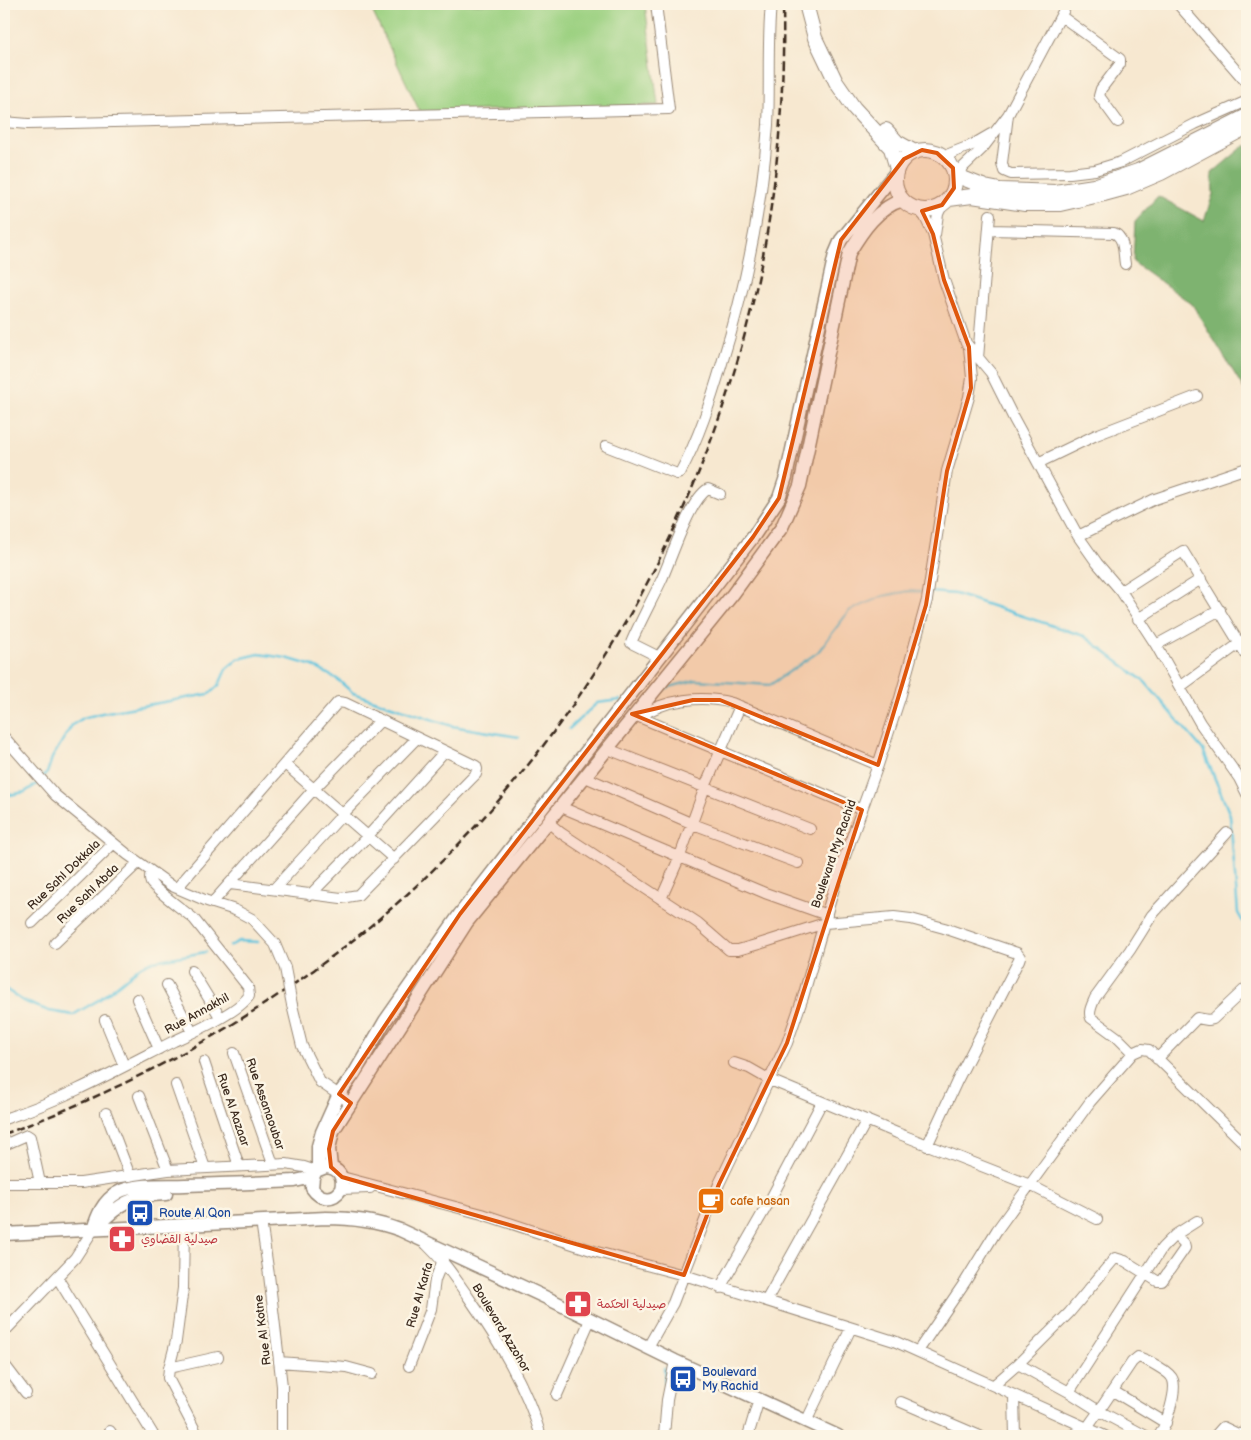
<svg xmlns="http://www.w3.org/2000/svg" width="1251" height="1440" font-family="'Balsamiq Sans','Playpen Sans Arabic',sans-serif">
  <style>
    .green { fill: #9dd182; stroke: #6c7e50 }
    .forest { fill: #7eb370; stroke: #5c6e47 }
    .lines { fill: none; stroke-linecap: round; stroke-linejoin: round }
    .stream { stroke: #61c5de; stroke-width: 2.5 }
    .minor-casing { stroke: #998977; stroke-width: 12 }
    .major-casing { stroke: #998977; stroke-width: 15 }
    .highway-casing { stroke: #998977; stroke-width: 16 }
    .minor { stroke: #fff; stroke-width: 10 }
    .major { stroke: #fff; stroke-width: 12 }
    .highway { stroke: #fff; stroke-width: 14 }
    .rail { stroke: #3b2a1e; stroke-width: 2.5; stroke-dasharray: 8 4; stroke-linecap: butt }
    .minor-bridge-casing { stroke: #998977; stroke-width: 12; stroke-linecap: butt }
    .minor-bridge { stroke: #fff; stroke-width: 10 }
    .marked { fill: #df570d; fill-opacity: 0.2; stroke: #df570d; stroke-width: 4; stroke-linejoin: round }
    .labels { text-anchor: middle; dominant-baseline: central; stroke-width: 5; stroke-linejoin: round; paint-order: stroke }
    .street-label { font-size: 12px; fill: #3b2a1e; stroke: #fcf5e5 }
    .food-label { font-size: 12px; fill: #c56008; stroke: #fcf5e5; text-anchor: start }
    .transit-label { font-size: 12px; fill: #164399; stroke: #fcf5e5; text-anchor: start }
    .health-label { font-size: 12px; fill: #be3a42; stroke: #fcf5e5; text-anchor: start }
  </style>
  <rect width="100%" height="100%" fill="#fcf5e5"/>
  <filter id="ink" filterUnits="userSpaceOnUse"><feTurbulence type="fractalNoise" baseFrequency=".02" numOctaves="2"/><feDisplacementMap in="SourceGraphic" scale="10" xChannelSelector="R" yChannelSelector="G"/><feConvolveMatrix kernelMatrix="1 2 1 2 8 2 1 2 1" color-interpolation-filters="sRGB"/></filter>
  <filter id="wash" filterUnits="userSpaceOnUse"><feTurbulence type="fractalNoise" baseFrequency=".0096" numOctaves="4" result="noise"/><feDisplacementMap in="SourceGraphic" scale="20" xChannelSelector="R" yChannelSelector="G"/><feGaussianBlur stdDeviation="1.12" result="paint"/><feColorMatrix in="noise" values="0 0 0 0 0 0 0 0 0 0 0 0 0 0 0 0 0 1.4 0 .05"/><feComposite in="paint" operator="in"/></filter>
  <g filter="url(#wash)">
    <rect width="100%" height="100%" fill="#f7e8d0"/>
    <path class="green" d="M 369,4 L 645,4 L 658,105 L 420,112 Z"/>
    <path class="forest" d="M 1247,145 L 1247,394 L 1192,304 L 1133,262 L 1135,221 L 1158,196 L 1204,221 L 1213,194 L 1212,173 L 1243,147 Z"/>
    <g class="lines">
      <path class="stream" d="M 930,592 L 955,594 L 1084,636 L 1145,682 L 1203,750 L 1230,815 L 1238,913 L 1247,929
        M 662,691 L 666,688 L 696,680 L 770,685 L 818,652 L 849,611 L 883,596 L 909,591 L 925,592
        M 569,729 L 597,703 L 620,700
        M 43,777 L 47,773 L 52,758 L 72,725 L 83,718 L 102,713 L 209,694 L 219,685 L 226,669 L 238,659 L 259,654 L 286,658 L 313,666 L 337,679 L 353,693 L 452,726 L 519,737
        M 4,796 L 25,792 L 40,782
        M 230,946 L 239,941 L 258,942
        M 4,988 L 23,1001 L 49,1011 L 73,1015 L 100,999 L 141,966 L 153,961 L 206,952
        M 664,1368 L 665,1388"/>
    </g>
  </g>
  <g filter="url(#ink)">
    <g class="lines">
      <g class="minor-casing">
        <path id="minor" d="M 1178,4 L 1247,83
          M 1061,16 L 1120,59 L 1120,64 L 1101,89 L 1099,96 L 1118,122
          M 1008,115 L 1002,163 L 1004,171 L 1011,174 L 1070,173 L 1095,170 L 1121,162 L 1195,124 L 1247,101
          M 4,122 L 28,124 L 669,109 L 656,4
          M 944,156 L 972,145 L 991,134
          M 955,175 L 982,149 L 1008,115 L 1067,4
          M 919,210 L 925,217 L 933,234 L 944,280 L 966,343 L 991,373 L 1014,419 L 1078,536 L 1097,563 L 1121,591 L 1156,645 L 1200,723 L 1239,778 L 1247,794
          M 989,230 L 1114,233 C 1125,238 1123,253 1125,264
          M 935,235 L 938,214 L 942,205
          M 978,358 L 990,215
          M 606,446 L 677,474 L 680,473 C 699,438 711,400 722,363 C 746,286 762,206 768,125 C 770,85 767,44 771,4
          M 1038,463 L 1096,435 L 1197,396
          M 1078,536 L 1155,499 L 1247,468
          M 1121,591 L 1183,551 L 1247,656
          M 1138,619 L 1201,579
          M 1156,645 L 1220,610
          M 659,657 L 631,643 C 640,622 651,602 661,581 C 671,560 689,500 708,489 L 720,494
          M 1180,687 L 1247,638
          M 636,714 L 639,717 L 862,810
          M 639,717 C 665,699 702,695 732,703 L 878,765
          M 4,737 L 55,795 L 127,854 L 172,886 L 207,901 L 235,910 L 252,919 L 275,944 L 285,968
          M 608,749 L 810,829
          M 285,764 L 394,859
          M 585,777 L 693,824 L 798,863
          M 561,807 L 765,893 L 827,915
          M 548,822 L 561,833 L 698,923 L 729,950 L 738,950 L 759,944 L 825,923 L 894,917 L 911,919 L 944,928 L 1017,953 L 1020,957 L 1019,960 L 957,1081 L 927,1146
          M 177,888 L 338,702 L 345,703 L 476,766 L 477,769 L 476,774 L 471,779 L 358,895 L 341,898 L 230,884
          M 274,889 L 342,815 L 417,738
          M 310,895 L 367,837 L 445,751
          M 661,899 L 680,856 L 705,787 L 740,706
          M 212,903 L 313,790 L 381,720
          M 32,923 L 113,844
          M 55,943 L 138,863
          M 192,971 L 220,1017
          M 167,985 L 192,1032
          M 137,999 L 159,1049
          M 292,1005 L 302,1046 L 320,1082 L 351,1103
          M 105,1020 L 124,1066
          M 234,1053 L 273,1164
          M 1133,1053 L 1117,1037 L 1091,1018 C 1088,1012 1092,1005 1095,998 L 1130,950 L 1152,915 L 1227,833
          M 1157,1059 L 1197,1018 L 1208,1020 L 1213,1019 L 1247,987
          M 204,1062 L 239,1166
          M 734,1063 L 749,1068 L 770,1080 L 897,1133 L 1030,1185 L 1097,1219
          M 176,1085 L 205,1168
          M 139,1096 L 168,1170
          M 106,1113 L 130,1176
          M 4,1119 C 63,1100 119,1069 174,1041 C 194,1032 237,1013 249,996 L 248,987 L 194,919 C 186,912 153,888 151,883 C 149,879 150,875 151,871
          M 4,1145 L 27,1135 L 30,1137 L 40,1183
          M 342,1177 L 482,1214 L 597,1252 L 684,1275 L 894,1341 L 1105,1436
          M 4,1183 L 81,1183 L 168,1170 L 286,1164 L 304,1167 L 316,1171
          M 341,1189 L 370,1188
          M 261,1221 L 269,1275 L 282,1386 L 282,1436
          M 184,1226 L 183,1288 L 176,1341 L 169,1368 L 168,1378 L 198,1436
          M 426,1244 C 444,1261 455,1278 469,1298 C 499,1341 526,1386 541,1436
          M 57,1277 L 154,1436
          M 720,1288 L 769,1202 L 822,1102
          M 766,1301 L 867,1120
          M 4,1332 L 75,1258 L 93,1230
          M 648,1347 L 673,1303 L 719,1184 L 787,1043 L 803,997 L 836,881 L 878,765 L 900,698 L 927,600 L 947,471 L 969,397 L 972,378 L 969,347
          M 918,1351 L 965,1282 L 997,1230 L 1090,1102 L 1133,1053 L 1142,1049 L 1149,1050 L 1247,1146
          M 279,1362 L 346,1367 L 372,1374
          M 4,1364 L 26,1393
          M 1018,1364 L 1069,1392
          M 409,1366 L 431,1309 L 435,1280 L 443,1260
          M 169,1368 L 218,1357
          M 994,1385 L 1018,1364 L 1069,1313 L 1115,1258 L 1125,1261 L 1157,1281 L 1162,1281 L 1185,1248 L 1184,1244 L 1175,1235
          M 1113,1391 L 1166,1423
          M 557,1395 L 590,1320
          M 1014,1396 L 1015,1436
          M 901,1402 L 980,1436
          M 806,1422 L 851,1328
          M 110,1431 L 113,1436
          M 664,1436 L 667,1400 L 675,1361
          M 748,1436 L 759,1399
          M 1070,1436 L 1087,1428 L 1099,1411 L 1069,1392 L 1162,1248 L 1175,1235 L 1197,1221
          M 1146,1436 L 1099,1411 L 1132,1362 L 1138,1357 C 1146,1359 1171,1372 1173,1380 C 1177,1392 1166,1425 1159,1436
          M 1215,1436 L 1223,1427 L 1242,1436
          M 1242,1436 L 1247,1427"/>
      </g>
      <g class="major-casing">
        <path id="major" d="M 331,1167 L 329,1149 L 333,1131 L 467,922 L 733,594 L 782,527 L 800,486 L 849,253 C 862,231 878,207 903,200
          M 318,1170 L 318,1146 L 322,1132 L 339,1094 L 354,1074 L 385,1021 L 460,914 L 753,537 L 779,498 L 786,477 L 835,254 L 841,240 L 897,171
          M 96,1227 C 119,1204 132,1195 166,1194
          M 93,1230 C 97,1216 103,1201 117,1193 C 133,1183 166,1186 185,1185 C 222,1184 258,1183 295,1181 L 313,1177 L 316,1171 L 326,1167 C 339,1168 344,1177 341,1189 C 333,1201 320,1200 312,1188 L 313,1177
          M 4,1234 L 326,1218 C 351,1218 376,1221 400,1230 L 549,1299 L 675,1361 L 838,1436"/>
      </g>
      <g class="highway-casing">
        <path id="highway" d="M 806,4 L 815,38 L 836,82 L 854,108 L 891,148 L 897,169
          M 886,130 L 897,142 L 915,152
          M895 180a30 30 0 1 1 60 0a30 30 0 1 1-60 0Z
          M 955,175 L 985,187 L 1000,190 L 1055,192 L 1094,186 L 1138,171 L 1247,116
          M 949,199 L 972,196 L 1025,204 L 1060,204 L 1104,194 L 1126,188 L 1161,173 L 1247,127"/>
      </g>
      <use href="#minor" class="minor"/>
      <use href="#major" class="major"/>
      <use href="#highway" class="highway"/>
      <path class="rail" d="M 4,1134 C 124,1090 238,1029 339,951 C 542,796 687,565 749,318 C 775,216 785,109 783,4"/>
      <g class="minor-bridge-casing">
        <path id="minor-bridge" d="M 285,968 L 292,1005"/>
      </g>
      <use href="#minor-bridge" class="minor-bridge"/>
    </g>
  </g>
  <path class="marked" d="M 922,150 L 937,153 L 953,168 L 954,188 L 942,205 L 922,211 L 933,234 L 944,280 L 969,347 L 971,388 L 947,471 L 926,605 L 878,765 L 720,700 L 693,700 L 632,714 L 862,810 L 787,1043 L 719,1184 L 684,1275 L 342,1177 L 331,1167 L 329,1149 L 333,1131 L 351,1103 L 339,1094 L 460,914 L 753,537 L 779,498 L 841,240 L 904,159 Z"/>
  <defs>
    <g id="cafe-square" transform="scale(1.4375)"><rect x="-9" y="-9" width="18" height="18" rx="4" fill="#e8710a" stroke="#fcf5e5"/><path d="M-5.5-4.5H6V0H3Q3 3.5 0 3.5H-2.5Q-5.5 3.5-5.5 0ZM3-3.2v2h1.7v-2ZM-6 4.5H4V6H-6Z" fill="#fff"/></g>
    <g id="bus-square" transform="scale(1.4375)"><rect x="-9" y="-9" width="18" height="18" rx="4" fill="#1a4fb4" stroke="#fcf5e5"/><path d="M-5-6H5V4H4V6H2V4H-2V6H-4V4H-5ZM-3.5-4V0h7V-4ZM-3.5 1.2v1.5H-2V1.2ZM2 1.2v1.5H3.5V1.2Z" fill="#fff"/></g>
    <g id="pharmacy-square" transform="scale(1.4375)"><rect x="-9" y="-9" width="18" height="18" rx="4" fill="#e0444e" stroke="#fcf5e5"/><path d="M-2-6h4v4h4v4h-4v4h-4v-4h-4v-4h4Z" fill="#fff"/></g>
  </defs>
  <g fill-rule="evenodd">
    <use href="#cafe-square" x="711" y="1201"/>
    <use href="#bus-square" x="140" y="1213"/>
    <use href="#pharmacy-square" x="122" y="1239"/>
    <use href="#pharmacy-square" x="578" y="1304"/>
    <use href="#bus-square" x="683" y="1379"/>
  </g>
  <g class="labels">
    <g class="street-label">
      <text transform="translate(834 854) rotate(-71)">Boulevard My Rachid</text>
      <text transform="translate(64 875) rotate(-44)">Rue Sahl Dokkala</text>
      <text transform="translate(88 894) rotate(-44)">Rue Sahl Abda</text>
      <text transform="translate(197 1014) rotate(-29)">Rue Annakhil</text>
      <text transform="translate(265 1104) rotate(71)">Rue Assanaoubar</text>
      <text transform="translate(233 1110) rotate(71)">Rue Al Aazaar</text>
      <text transform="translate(420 1295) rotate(-74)">Rue Al Karfa</text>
      <text transform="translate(501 1328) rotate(59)">Boulevard Azzohor</text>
      <text transform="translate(263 1330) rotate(-97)">Rue Al Kotne</text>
    </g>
    <g class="food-label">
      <text x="730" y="1201">cafe hasan</text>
    </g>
    <g class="transit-label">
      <text x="159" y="1213">Route Al Qon</text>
      <text x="702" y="1372">Boulevard<tspan x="702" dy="14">My Rachid</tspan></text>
    </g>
    <g class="health-label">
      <text x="141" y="1239">صيدلية القضاوي</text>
      <text x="597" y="1304">صيدلية الحكمة</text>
    </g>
  </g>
  <rect width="1251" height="1440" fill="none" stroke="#fcf5e5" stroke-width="20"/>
</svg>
